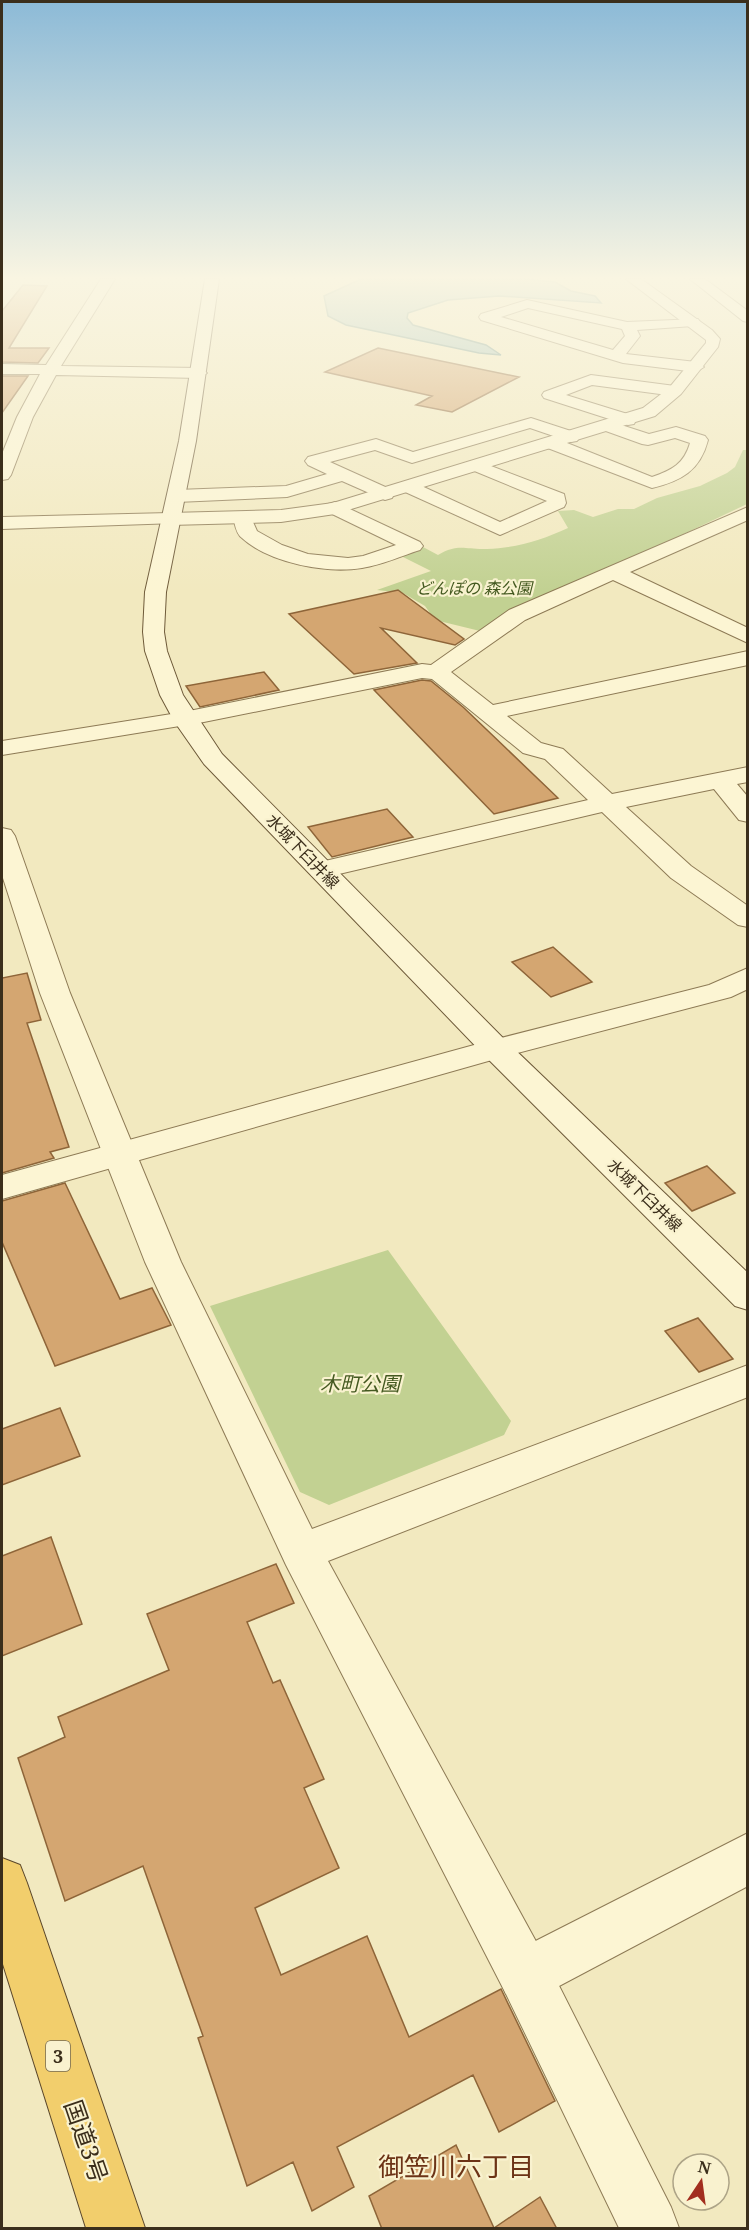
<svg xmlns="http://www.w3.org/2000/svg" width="749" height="2230" font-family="'Noto Serif','Noto Sans JP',serif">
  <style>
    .green { fill: #c2d192 }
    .water { fill: #a2c3be; stroke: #69928d; stroke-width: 1.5 }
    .building { fill: #d4a671; stroke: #8e6539; stroke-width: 1.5 }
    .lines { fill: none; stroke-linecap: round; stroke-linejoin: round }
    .minor-casing { stroke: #8d7a55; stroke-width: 2 }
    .tertiary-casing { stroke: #8d7a55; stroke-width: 2 }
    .secondary-casing { stroke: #6e5a39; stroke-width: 2 }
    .trunk-casing { stroke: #5a462a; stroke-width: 2 }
    .minor { fill: #fcf5d3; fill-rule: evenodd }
    .tertiary { fill: #fcf5d3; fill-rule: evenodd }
    .secondary { fill: #fcf5d3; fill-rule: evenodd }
    .trunk { fill: #f2ce6c; fill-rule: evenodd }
    .labels { text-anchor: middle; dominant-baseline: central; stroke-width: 4.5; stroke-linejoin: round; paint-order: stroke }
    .far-park-label { font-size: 16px; font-style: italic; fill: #445920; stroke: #f9f2cf }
    .far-street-label { font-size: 16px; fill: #3b2e1b; stroke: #f9f2cf }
    .shield { fill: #f9f2cf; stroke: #746951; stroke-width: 1.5 }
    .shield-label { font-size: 18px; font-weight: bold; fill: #3b2e1b }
    .park-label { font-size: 20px; font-style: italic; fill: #445920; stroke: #f9f2cf }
    .near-street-label { font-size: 24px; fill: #3b2e1b; stroke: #f9f2cf }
    .near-neighbourhood-label { font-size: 26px; fill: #6c3316; stroke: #f9f2cf }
  </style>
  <rect width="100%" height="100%" fill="#f2e9bf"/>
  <path class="green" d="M 743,450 L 747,450 L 747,504 L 480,631 L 435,620 L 425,606 L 403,593 L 377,590 L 431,571 L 399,555 L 423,547 L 438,555 C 459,543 465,550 487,549 C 517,548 542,540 568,528 L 558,511 L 574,510 L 593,517 L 618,509 L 634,509 L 657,498 L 700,486 L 727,473 L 735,467 Z
    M 388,1250 L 511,1421 L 504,1435 L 329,1505 L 300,1492 L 210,1306 Z"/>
  <path class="water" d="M 361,279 L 526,279 L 555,282 L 571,291 L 595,296 L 601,303 L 499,296 L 448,300 L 408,313 L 407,318 L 413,325 L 486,345 L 501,355 L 479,353 L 346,325 L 328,316 L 324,296 Z"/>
  <path class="building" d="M 23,285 L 47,286 L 9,348 L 49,348 L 38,363 L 2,362 L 2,311 Z
    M 378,348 L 519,377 L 452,412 L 416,405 L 432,396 L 325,372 Z
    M 2,376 L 28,376 L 2,413 Z
    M 398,590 L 464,639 L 455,645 L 381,628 L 417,663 L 354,674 L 289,614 Z
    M 264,672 L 279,690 L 200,707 L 186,686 Z
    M 422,680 L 431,681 L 463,707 L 558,798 L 494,814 L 374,690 Z
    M 387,809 L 413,837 L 332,857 L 308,827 Z
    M 553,947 L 592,982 L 551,997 L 512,962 Z
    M 27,973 L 41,1020 L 27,1023 L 69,1147 L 50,1152 L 54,1158 L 2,1173 L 2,978 Z
    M 707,1166 L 735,1193 L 692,1211 L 665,1183 Z
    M 65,1183 L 120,1299 L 152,1288 L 171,1325 L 55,1366 L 2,1242 L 2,1201 Z
    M 698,1318 L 733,1359 L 699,1372 L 665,1331 Z
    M 60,1408 L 80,1456 L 2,1485 L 2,1429 Z
    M 51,1537 L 82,1624 L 2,1656 L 2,1556 Z
    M 276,1564 L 294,1603 L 247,1622 L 273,1683 L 280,1680 L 324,1779 L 304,1788 L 339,1868 L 255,1908 L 281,1975 L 367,1936 L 409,2037 L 501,1989 L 555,2101 L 499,2132 L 473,2075 L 337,2147 L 354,2187 L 312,2211 L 293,2162 L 247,2186 L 198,2038 L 203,2036 L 143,1866 L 65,1901 L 18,1758 L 65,1737 L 58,1717 L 169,1670 L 147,1614 Z
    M 456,2145 L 494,2228 L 540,2197 L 557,2229 L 382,2229 L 369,2196 Z"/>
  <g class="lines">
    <g class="minor-casing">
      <path id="minor" d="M 690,279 L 705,279 L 748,311 L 748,322 L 743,321 Z
        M 527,300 L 627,322 L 698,319 L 700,322 L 693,326 L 637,330 L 640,336 L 626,354 L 696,362 L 704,367 L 696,372 L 623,363 L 481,320 L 479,317 L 481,314 ZM 528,308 L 622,329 L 625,336 L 613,350 L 501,317 Z
        M 591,375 L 675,386 L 683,391 L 675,396 L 592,385 L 566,395 L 634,416 L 636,420 L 634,424 L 628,425 L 544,398 L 542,395 L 544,392 Z
        M 531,418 L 577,433 L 580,437 L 577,441 L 571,442 L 530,428 L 412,463 L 375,450 L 330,462 L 392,490 L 394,494 L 392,498 L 385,500 L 342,481 L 287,497 L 177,502 L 170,500 L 168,496 L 170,492 L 177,490 L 286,486 L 327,474 L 308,465 L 305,461 L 308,457 L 376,439 L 413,452 Z
        M 609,421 L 649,434 L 676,427 L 705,436 L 708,440 C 700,471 681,481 652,488 L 545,447 L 542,443 L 545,439 L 557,439 L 652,477 C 672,470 684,464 690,443 L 675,438 L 648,445 L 642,444 L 603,430 L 601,426 Z
        M 478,461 L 564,494 L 566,503 L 564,507 L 500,535 L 403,491 L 400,487 L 403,483 L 415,483 L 500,522 L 547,501 L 472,470 L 469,466 L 472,462 Z
        M 335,502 L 420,542 L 423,546 L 420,550 C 401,556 382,565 362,568 C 327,574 269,563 242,538 C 236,534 235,524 233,517 L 235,513 L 249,513 L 257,531 L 282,545 L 308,554 L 348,558 L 363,556 L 396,545 L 328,512 L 326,508 L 328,504 Z
        M 748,507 L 748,520 L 630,572 L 748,628 L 748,643 L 613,580 L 525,620 L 451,672 L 493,705 L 748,651 L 748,665 L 507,716 L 541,743 L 563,749 L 612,794 L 748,767 L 748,782 L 737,784 L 748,797 L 748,822 L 739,820 L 714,789 L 626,807 L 691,866 L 748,906 L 748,927 L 738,925 L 671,878 L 602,812 L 322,878 L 312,876 L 308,870 L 312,864 L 588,800 L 545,759 L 523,753 L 432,679 L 422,678 L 184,726 L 176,724 L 172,719 L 176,714 L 184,712 L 422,664 L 431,665 L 509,610 Z
        M 170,513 L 177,515 L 180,519 L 177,523 L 2,529 L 2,517 Z
        M 748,968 L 748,989 L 731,997 L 506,1056 L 2,1199 L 2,1175 L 485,1042 L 709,985 Z
        M 748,1833 L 748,1886 L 544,1994 L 525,2002 L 506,1994 L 498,1975 L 506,1956 Z"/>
    </g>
    <g class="tertiary-casing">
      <path id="tertiary" d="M 101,279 L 115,279 L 61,366 L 199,368 L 207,373 L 199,378 L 56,375 L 33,417 L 11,475 L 8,479 L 2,480 L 2,454 L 17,417 L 40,374 L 2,374 L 2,364 L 46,365 Z
        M 626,279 L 641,279 L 712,330 L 720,339 L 718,347 L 681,394 L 655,416 L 335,514 L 281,522 L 170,525 L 163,523 L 160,519 L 163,515 L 170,513 L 281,510 L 333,503 L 643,408 L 669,388 L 706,343 L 706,340 Z
        M 184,712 L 192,714 L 196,719 L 192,724 L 2,755 L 2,741 Z
        M 2,828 L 11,830 L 15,836 L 70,993 L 181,1262 L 312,1529 L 748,1365 L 748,1397 L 328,1561 L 544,1956 L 671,2207 L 679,2228 L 619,2228 L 506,1994 L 286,1565 L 145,1262 L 40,993 L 2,875 Z"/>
    </g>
    <g class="secondary-casing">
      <path id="secondary" d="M 205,279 L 219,279 L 196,441 L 166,592 L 164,632 L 167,651 L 183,695 L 222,754 L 507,1042 L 748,1273 L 748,1310 L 735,1306 L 485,1056 L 204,764 L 174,721 L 160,695 L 145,651 L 143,632 L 145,592 L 179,441 Z"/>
    </g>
    <g class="trunk-casing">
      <path id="trunk" d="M 2,1858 L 20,1865 L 27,1883 L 145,2228 L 86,2228 L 2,1961 Z"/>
    </g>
    <use href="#minor" class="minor"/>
    <use href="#tertiary" class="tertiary"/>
    <use href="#secondary" class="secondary"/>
    <use href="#trunk" class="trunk"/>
  </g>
  <linearGradient id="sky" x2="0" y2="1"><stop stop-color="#8cbad7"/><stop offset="0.47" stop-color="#f9f5e2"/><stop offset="1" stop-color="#f9f5e2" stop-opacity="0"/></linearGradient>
  <rect width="749" height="591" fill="url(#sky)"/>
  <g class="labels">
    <g class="far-park-label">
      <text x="474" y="588">どんぽの 森公園</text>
    </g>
    <g class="far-street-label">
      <text transform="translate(303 851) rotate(46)">水城下臼井線</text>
      <text transform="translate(645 1195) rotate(44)">水城下臼井線</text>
    </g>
    <rect class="shield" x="46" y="2041" width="24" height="30" rx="4.5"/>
    <g class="shield-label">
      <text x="58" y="2056">3</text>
    </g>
    <g class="park-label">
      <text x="360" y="1383">木町公園</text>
    </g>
    <g class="near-street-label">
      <text transform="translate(87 2141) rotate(71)">国道3号</text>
    </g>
    <g class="near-neighbourhood-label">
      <text x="456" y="2166">御笠川六丁目</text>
    </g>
  </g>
  <rect width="749" height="2230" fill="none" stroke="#3b2e1b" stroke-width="6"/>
  <g transform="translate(701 2182) rotate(13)"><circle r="28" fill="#f9f2cf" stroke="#ada487" stroke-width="1.5"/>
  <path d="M0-4.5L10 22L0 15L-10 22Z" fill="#a22e1f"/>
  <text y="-9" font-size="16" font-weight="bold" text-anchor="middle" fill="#3b2e1b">N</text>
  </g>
</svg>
